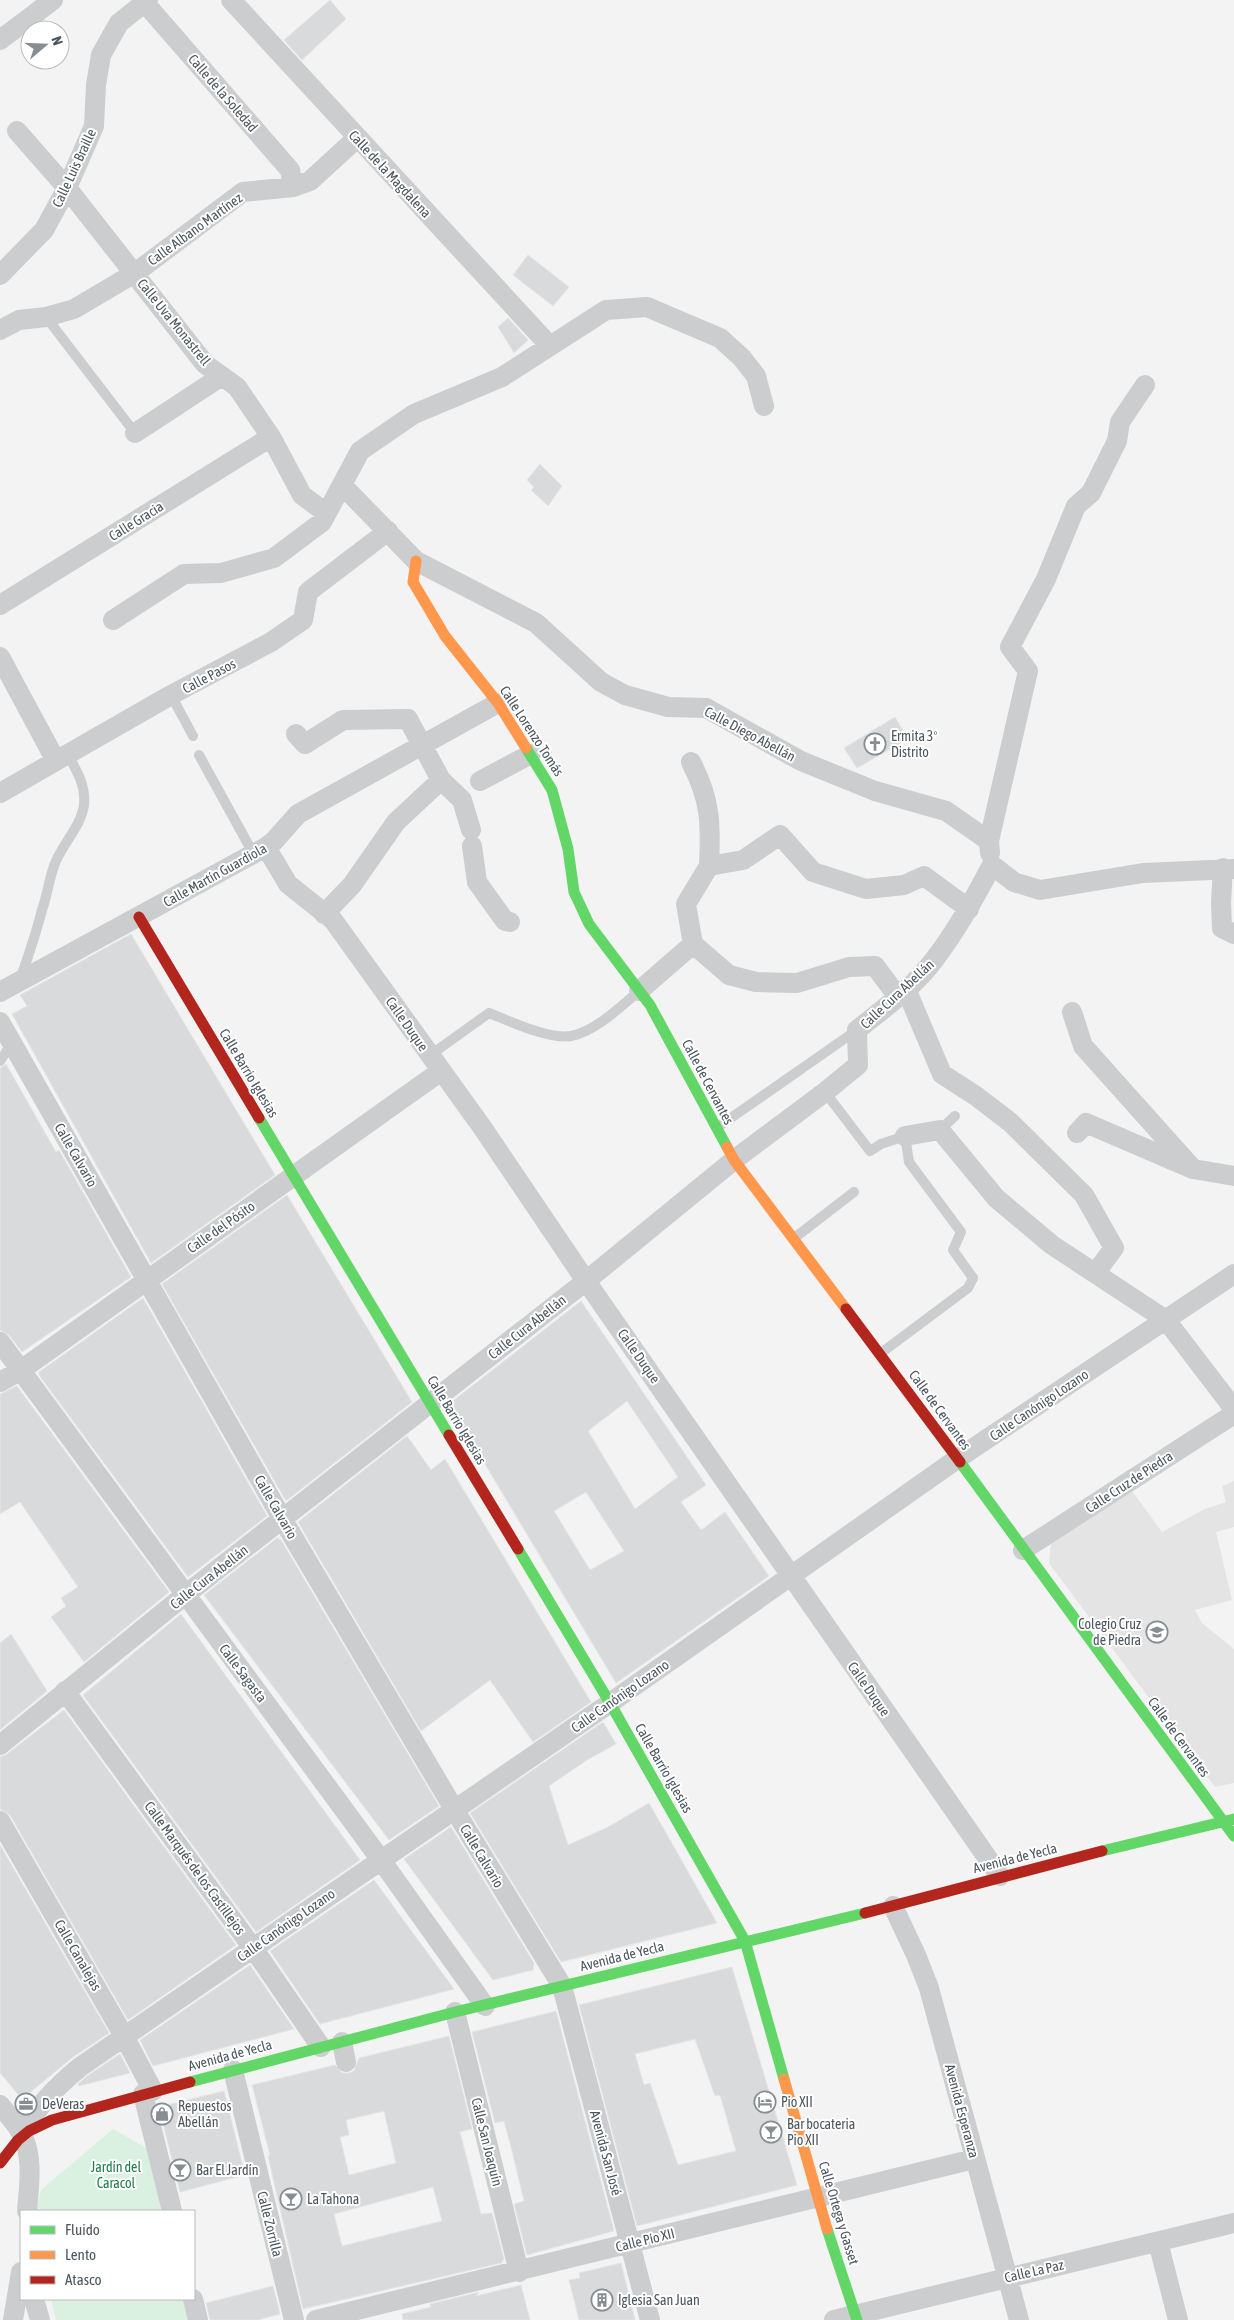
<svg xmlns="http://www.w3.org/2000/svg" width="1234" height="2320" font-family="'Asap Condensed',sans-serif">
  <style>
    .education { fill: #e5e4e5 }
    .green { fill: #daf0e1 }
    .building { fill: #d9dadb; stroke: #e5e5e6; fill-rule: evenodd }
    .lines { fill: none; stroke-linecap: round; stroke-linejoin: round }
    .lane { stroke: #cbcdce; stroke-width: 10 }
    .street { stroke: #cbcdce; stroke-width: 20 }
    .fast { stroke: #63d668; stroke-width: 11 }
    .slow { stroke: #ff974d; stroke-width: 11 }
    .jam { stroke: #b3261e; stroke-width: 11 }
    .labels { text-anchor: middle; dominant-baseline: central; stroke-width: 4; stroke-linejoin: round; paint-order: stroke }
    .street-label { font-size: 14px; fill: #4b565f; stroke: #fff }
    .poi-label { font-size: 14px; fill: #4b565f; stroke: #fff; text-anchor: start }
    .park-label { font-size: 14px; fill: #1e7d49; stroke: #fff }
  </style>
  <rect width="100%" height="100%" fill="#f3f3f3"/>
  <path class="education" d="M 1234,1481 L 1234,1527 L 1216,1532 L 1232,1600 L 1195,1610 L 1202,1623 L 1234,1649 L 1234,1783 L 1215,1787 L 1049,1563 L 1051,1543 L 1132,1491 L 1162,1532 L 1205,1509 L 1226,1502 L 1222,1486 Z"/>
  <path class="green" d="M 113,2129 L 146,2148 L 162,2211 L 36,2211 L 41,2190 Z
    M 51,2299 L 184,2299 L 189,2320 L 56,2320 Z"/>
  <path class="building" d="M 330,0 L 346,19 L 302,60 L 284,40 Z
    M 528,255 L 569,287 L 553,306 L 513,275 Z
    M 508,318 L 528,340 L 514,353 L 498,327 Z
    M 540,464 L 562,486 L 548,506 L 531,490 L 534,487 L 527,480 Z
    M 895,717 L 908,739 L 857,768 L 844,748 Z
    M 131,934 L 275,1175 L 151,1263 L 12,1014 L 27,1006 L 20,995 Z
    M 6,1064 L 56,1152 L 59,1150 L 131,1277 L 22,1352 L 9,1335 L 0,1330 L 0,1068 Z
    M 287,1195 L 412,1402 L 286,1501 L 162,1284 Z
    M 143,1298 L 267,1516 L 188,1577 L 39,1375 L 39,1372 Z
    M 581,1301 L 706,1485 L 681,1502 L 701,1530 L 725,1512 L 769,1576 L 616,1683 L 449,1404 ZM 627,1401 L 678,1477 L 635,1509 L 588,1431 ZM 586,1492 L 624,1551 L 590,1570 L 554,1511 Z
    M 17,1386 L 169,1592 L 84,1662 L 51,1617 L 66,1606 L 61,1598 L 78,1587 L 20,1502 L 0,1514 L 0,1394 Z
    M 407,1436 L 431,1470 L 445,1459 L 591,1702 L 533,1742 L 490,1680 L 421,1731 L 298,1522 Z
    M 277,1538 L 281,1540 L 439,1806 L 389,1840 L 204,1595 Z
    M 181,1614 L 360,1860 L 256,1932 L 83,1695 Z
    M 11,1634 L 47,1691 L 0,1730 L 0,1643 Z
    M 64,1710 L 236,1945 L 128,2020 L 10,1815 L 0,1809 L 0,1757 L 7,1754 Z
    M 603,1722 L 616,1744 L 587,1760 L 549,1786 L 568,1845 L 608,1827 L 649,1803 L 717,1923 L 561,1962 L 470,1813 Z
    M 451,1827 L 534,1963 L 533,1970 L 493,1980 L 404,1859 Z
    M 0,1845 L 109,2033 L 73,2057 L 22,2099 L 0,2073 Z
    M 374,1880 L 454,1989 L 320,2024 L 270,1951 Z
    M 250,1965 L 294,2029 L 153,2066 L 140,2040 Z
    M 732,1967 L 797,2185 L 637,2226 L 579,2005 ZM 695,2039 L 715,2096 L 720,2095 L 736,2151 L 678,2165 L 650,2083 L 644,2085 L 635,2054 Z
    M 556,2011 L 614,2231 L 527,2255 L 514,2204 L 524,2201 L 512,2151 L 504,2121 L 495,2123 L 472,2032 Z
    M 449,2036 L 472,2129 L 460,2132 L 481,2214 L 492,2213 L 504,2259 L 501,2263 L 303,2309 L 268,2156 L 270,2155 L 252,2085 L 335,2065 L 342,2073 L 349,2073 L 354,2071 L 359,2058 ZM 384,2111 L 396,2163 L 349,2175 L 340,2137 L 349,2135 L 346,2120 ZM 433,2187 L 442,2221 L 342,2246 L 334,2214 Z
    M 120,2054 L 130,2073 L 79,2086 L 78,2084 L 87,2076 Z
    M 224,2091 L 245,2175 L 180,2192 L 159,2107 Z
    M 621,2263 L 635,2320 L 579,2320 L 569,2280 L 580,2278 L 579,2273 Z
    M 521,2285 L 530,2320 L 403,2320 L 402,2314 L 431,2307 L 430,2304 L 479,2292 L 476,2296 Z
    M 273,2286 L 280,2314 L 258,2320 L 210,2320 L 206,2303 Z"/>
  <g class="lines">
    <path class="lane" d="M 46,317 L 135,433
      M 171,695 L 193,736
      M 199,755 L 253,853
      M 20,980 C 28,957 36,934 42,910 C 47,896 49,880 54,866 C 61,845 81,827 84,805 C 86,786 77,771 68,755
      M 429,1056 L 489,1013 C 509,1021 550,1040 571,1036 C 594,1032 622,1006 639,991
      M 0,1061 L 12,1043
      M 825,1092 L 870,1151 L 881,1144 L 905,1136 L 909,1162 L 961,1232 L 953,1250 L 973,1278 L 968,1288 L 881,1353
      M 718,1127 L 857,1030
      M 940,1130 L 955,1116
      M 793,1239 L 854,1192"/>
    <path class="street" d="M 231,0 L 550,346
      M 144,2 L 290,170 L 293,187
      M 0,40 L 53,0
      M 17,131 L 67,188 L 205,364 L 237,387 L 271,437 L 302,495 L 326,513
      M 0,275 L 44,230 L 67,188 L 94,126 L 96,85 L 101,55 L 119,23 L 148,0
      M 0,330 L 19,320 L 46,317 L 74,309 L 135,273 L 243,192 L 293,187 L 310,181 L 357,138
      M 135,433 L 222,376
      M 342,485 L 416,561 L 536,623 L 601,682 L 625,695 L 668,707 L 706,708 L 801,761 L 875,791 L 946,811 L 989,841
      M 0,605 L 271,437
      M 113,620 L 184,574 L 221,573 L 274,558 L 322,522 L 360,451 L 414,414 L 502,377 L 606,310 L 647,307 L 720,338 L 742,358 L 756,376 L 764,406
      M 0,657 L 56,761
      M 296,734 L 305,744 L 343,720 L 408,719 L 441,780 L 396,822 L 352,885 L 324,914
      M 691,762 C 711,800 711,825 709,866
      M 441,780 L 462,800 L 471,830
      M 480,781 L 531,754
      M 0,793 L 171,695 L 271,642 L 303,620 L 308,592 L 388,531
      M 472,846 L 477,882 L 505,921 L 510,922
      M 266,847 L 288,884 L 333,920 L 482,1127 L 586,1281 L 1000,1876
      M 990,853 L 989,841 L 1028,671 L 1010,647 L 1046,579 L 1076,506 L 1091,493 L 1117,441 L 1120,422 L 1145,385
      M 992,865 L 1014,882 L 1040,890 L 1143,873 L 1234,869
      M 1223,868 L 1221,902 L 1222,928 L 1234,934
      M 693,944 L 686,904 L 709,866 L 743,860 L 780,835 L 813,872 L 866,889 L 904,885 L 924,876 L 969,909
      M 906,989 L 942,1074 L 976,1096 L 1010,1122 L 1084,1195 L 1114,1248 L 1096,1272
      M 639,991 L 693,944 L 729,975 L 756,982 L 797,983 L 849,967 L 875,966 L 898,997
      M 0,992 L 266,847 L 274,841 L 298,814 L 498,703
      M 1072,1012 L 1083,1046 L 1193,1169
      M 0,1022 L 283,1520 L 454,1809 L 562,1986 L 650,2320
      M 1077,1133 L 1086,1123 L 1193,1169 L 1234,1176
      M 905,1136 L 940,1130 L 996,1198 L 1052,1245 L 1166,1320 L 1234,1409
      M 0,1342 L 381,1860 L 485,2006
      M 0,1382 L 21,1370 L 441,1071
      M 1023,1550 L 1234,1414
      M 65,1691 L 253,1948 L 321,2047
      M 0,1745 L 185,1595 L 586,1281 L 734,1160 L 825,1092 L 858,1065 L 857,1030 C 883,1009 914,987 934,960 C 957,930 975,897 992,865
      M 0,1821 L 124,2036 L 153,2091
      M 893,1906 L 916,1955 L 929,1988 L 1019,2320
      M 455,2012 L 519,2272
      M 342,2042 L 346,2062
      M 233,2070 L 294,2320
      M 143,2094 L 172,2211
      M 0,2105 C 7,2114 16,2123 21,2133 C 34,2155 29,2187 27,2211
      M 22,2134 C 37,2106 56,2087 80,2067 L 610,1703 L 957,1459 L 1234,1274
      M 1158,2242 L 1178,2320
      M 34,2299 L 40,2320
      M 193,2299 L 198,2320
      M 13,2320 L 21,2272
      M 316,2320 L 974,2159
      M 834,2320 L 1234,2223"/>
    <path class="fast" d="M 526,748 L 552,790 L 568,849 L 574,892 L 589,924 L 650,1005 L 727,1147
      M 259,1118 L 449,1435
      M 960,1462 L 1234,1836
      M 518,1549 L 610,1703 L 745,1941 L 784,2079
      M 1102,1851 L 1234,1819
      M 190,2082 L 455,2012 L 865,1913
      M 827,2229 L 857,2320"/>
    <path class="slow" d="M 416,561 L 413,582 L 445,636 L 498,703 L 526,748
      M 727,1147 L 734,1160 L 846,1309
      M 784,2079 L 827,2229"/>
    <path class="jam" d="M 139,917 L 259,1118
      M 846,1309 L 960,1462
      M 449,1435 L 518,1549
      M 865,1913 L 1102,1851
      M 0,2163 L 18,2140 L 29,2131 L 52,2120 L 190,2082"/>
  </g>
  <defs>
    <g id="church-ring" transform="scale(1.125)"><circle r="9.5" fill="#fff" stroke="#868d93" stroke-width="1.5"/><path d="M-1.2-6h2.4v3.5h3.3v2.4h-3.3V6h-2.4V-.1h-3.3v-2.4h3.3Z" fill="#868d93"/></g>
    <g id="school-ring" transform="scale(1.125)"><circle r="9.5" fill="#fff" stroke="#868d93" stroke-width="1.5"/><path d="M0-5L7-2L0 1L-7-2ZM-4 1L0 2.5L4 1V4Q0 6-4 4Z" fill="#868d93"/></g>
    <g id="hotel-ring" transform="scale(1.125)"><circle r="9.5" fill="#fff" stroke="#868d93" stroke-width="1.5"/><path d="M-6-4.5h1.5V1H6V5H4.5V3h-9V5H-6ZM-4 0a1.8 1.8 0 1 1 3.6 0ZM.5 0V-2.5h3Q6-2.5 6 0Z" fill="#868d93"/></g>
    <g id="office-ring" transform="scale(1.125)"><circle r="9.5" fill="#fff" stroke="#868d93" stroke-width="1.5"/><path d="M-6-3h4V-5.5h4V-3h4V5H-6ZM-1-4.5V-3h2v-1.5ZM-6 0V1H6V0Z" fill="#868d93"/></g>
    <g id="shop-ring" transform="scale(1.125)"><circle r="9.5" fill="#fff" stroke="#868d93" stroke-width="1.5"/><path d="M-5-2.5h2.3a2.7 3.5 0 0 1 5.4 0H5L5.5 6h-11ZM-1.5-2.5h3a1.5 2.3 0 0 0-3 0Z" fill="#868d93"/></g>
    <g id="bar-ring" transform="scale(1.125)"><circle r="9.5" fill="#fff" stroke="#868d93" stroke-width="1.5"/><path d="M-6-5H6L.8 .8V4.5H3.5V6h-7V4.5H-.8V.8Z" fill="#868d93"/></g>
    <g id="building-ring" transform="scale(1.125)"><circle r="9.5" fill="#fff" stroke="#868d93" stroke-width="1.5"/><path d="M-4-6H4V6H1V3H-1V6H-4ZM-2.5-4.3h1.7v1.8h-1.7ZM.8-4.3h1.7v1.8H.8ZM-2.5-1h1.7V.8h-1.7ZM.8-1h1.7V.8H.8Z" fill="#868d93"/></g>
  </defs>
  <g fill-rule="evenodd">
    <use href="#church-ring" x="875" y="744"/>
    <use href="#school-ring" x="1157" y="1632"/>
    <use href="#hotel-ring" x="765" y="2102"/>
    <use href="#office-ring" x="26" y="2104"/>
    <use href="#shop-ring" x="162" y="2114"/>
    <use href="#bar-ring" x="771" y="2132"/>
    <use href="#bar-ring" x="180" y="2170"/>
    <use href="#bar-ring" x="291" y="2199"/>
    <use href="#building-ring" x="602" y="2300"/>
  </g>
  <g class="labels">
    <g class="street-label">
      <text transform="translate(223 93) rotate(49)">Calle de la Soledad</text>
      <text transform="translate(74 168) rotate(-65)">Calle Luis Braille</text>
      <text transform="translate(390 174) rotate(47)">Calle de la Magdalena</text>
      <text transform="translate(195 229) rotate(-36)">Calle Albano Martínez</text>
      <text transform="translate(174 322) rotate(51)">Calle Uva Monastrell</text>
      <text transform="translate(136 521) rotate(-32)">Calle Gracia</text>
      <text transform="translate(209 676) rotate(-28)">Calle Pasos</text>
      <text transform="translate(532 731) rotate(57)">Calle Lorenzo Tomás</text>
      <text transform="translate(750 734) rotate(28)">Calle Diego Abellán</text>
      <text transform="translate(215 875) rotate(-29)">Calle Martín Guardiola</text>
      <text transform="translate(897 994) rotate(-43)">Calle Cura Abellán</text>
      <text transform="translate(407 1024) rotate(55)">Calle Duque</text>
      <text transform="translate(249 1073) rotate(59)">Calle Barrio Iglesias</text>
      <text transform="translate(708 1082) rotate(62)">Calle de Cervantes</text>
      <text transform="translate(76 1155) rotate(60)">Calle Calvario</text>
      <text transform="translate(221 1227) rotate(-35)">Calle del Pósito</text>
      <text transform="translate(527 1327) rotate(-38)">Calle Cura Abellán</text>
      <text transform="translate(639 1356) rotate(55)">Calle Duque</text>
      <text transform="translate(1039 1405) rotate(-34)">Calle Canónigo Lozano</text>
      <text transform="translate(940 1410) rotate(54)">Calle de Cervantes</text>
      <text transform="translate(457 1420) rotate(59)">Calle Barrio Iglesias</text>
      <text transform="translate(1129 1482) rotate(-33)">Calle Cruz de Piedra</text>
      <text transform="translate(276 1507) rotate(60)">Calle Calvario</text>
      <text transform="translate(209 1577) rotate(-38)">Calle Cura Abellán</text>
      <text transform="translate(243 1673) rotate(53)">Calle Sagasta</text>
      <text transform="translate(869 1689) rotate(55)">Calle Duque</text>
      <text transform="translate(620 1696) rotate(-35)">Calle Canónigo Lozano</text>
      <text transform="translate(1179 1737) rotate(54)">Calle de Cervantes</text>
      <text transform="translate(664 1768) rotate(60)">Calle Barrio Iglesias</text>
      <text transform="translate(482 1856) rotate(59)">Calle Calvario</text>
      <text transform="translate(1015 1858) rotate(-14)">Avenida de Yecla</text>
      <text transform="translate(195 1868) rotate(54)">Calle Marqués de los Castillejos</text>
      <text transform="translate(286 1925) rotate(-35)">Calle Canónigo Lozano</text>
      <text transform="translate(78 1955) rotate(60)">Calle Canalejas</text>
      <text transform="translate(622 1956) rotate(-14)">Avenida de Yecla</text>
      <text transform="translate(230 2055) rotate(-15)">Avenida de Yecla</text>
      <text transform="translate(962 2111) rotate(75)">Avenida Esperanza</text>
      <text transform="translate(487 2142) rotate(76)">Calle San Joaquín</text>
      <text transform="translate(606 2153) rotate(75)">Avenida San José</text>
      <text transform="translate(839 2213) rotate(73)">Calle Ortega y Gasset</text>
      <text transform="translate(270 2224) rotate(76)">Calle Zorrilla</text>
      <text transform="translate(645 2240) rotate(-14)">Calle Pío XII</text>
      <text transform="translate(1034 2271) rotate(-13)">Calle La Paz</text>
    </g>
    <g class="poi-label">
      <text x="891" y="736">Ermita 3º<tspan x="891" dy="16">Distrito</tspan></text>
      <text x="1141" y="1624" text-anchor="end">Colegio Cruz<tspan x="1141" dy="16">de Piedra</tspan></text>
      <text x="781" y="2102">Pio XII</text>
      <text x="42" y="2104">DeVeras</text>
      <text x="178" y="2106">Repuestos<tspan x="178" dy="16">Abellán</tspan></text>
      <text x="787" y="2124">Bar bocateria<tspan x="787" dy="16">Pio XII</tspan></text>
      <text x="196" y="2170">Bar El Jardín</text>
      <text x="307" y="2199">La Tahona</text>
      <text x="618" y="2300">Iglesia San Juan</text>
    </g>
    <g class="park-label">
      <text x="116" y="2167">Jardín del<tspan x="116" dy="16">Caracol</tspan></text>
    </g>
  </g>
  <rect x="20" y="2210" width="175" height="90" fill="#ffffff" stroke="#b7bbbf"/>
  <rect x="30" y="2226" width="25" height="8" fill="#63d668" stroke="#b7bbbf"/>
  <text x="65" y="2235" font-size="15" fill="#4b565f">Fluido</text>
  <rect x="30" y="2251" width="25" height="8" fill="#ff974d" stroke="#b7bbbf"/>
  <text x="65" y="2260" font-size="15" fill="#4b565f">Lento</text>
  <rect x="30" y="2276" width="25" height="8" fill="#b3261e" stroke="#b7bbbf"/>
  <text x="65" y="2285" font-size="15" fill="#4b565f">Atasco</text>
  <g transform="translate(45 45) rotate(71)"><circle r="24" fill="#ffffff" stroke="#b7bbbf"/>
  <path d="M0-4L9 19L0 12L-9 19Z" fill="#868d93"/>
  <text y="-8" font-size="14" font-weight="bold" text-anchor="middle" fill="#4b565f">N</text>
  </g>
</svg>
